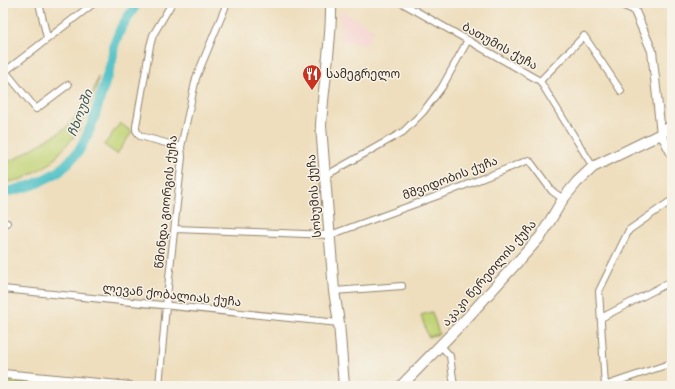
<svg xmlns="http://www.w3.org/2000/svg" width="675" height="389" font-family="Sriracha,'Noto Sans Georgian',sans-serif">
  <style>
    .built { fill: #f7d0cf }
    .green { fill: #c1d376; stroke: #7e7e4a }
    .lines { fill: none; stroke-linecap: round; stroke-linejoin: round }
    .river { stroke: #54c2c8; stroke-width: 10 }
    .minor-casing { stroke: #94846e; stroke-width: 8 }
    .tertiary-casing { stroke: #94846e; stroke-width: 10 }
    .primary-casing { stroke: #94846e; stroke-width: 12 }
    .trunk-casing { stroke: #94846e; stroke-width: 12 }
    .minor { stroke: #fff; stroke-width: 6 }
    .tertiary { stroke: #fff; stroke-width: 8 }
    .primary { stroke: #fff; stroke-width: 10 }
    .trunk { stroke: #fff; stroke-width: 10 }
    .labels { text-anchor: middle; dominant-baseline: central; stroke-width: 3; stroke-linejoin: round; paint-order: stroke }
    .street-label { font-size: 12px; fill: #3b2a1e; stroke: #f7f3e8 }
    .poi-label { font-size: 12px; fill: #3b2a1e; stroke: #f7f3e8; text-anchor: start }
    .water-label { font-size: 13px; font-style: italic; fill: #425851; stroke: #f7f3e8 }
  </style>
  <rect width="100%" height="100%" fill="#f7f3e8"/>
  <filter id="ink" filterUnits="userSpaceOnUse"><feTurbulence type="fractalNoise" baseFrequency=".025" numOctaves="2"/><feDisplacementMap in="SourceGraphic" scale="8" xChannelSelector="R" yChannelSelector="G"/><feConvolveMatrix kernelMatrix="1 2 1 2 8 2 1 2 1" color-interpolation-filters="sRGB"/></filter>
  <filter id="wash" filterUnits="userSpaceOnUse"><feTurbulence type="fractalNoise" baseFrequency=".012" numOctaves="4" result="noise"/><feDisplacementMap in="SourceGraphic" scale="16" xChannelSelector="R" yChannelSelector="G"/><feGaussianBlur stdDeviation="0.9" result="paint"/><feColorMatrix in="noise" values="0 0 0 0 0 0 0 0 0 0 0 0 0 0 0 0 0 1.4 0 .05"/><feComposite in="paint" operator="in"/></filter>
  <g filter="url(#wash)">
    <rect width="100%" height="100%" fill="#eedebd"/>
    <path class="built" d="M 341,10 L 373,30 L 366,46 L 339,39 Z"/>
    <path class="green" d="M 98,77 L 96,90 L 78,132 L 51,163 L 23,179 L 3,183 L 3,162 L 13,160 L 65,129 L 91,97 Z
      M 120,123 L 132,132 L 117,154 L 104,145 Z
      M 432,312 L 439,334 L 428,337 L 421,315 Z
      M 3,381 L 56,386 L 3,386 Z"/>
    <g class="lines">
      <path class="river" d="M 3,193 L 33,185 L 60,171 L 78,152 L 86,138 L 93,121 L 112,60 L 114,45 L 121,28 L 137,3"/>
    </g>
  </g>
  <g filter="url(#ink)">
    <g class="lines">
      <g class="minor-casing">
        <path id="minor" d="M 39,3 L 47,38
          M 172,3 L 153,35 L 150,46 L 136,126 L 136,130 L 140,136 L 181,147
          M 402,3 L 540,81 L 593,167
          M 5,71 L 36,109 L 68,85
          M 3,73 L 94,3
          M 540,81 L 584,36 L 621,91
          M 325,176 L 403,132 L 423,112 L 442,87 L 468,40
          M 3,223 L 7,223
          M 175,229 L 330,235 L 448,192 L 529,160 L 552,191 L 563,199
          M 3,289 L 339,323
          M 334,291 L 402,286
          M 601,318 L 672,281
          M 441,346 L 450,356 L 454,386
          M 159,386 L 166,306 L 182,157 L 181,147 L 196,78 L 227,3
          M 604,386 L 672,363
          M 605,386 L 599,291 L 629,230 L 672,200"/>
      </g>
      <g class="tertiary-casing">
        <path id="tertiary" d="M 619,3 L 634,9 L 652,51 L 661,134 L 672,155
          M 3,374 L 130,386"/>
      </g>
      <g class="primary-casing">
        <path id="primary" d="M 401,386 L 466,319 L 541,236 L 563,199 L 577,182 L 593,167 L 661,134 L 672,125"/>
      </g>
      <g class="trunk-casing">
        <path id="trunk" d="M 331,3 C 332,44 323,85 321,126 L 334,291 L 339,323 L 344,386"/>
      </g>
      <use href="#minor" class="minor"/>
      <use href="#tertiary" class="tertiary"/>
      <use href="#primary" class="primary"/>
      <use href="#trunk" class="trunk"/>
    </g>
  </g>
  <defs>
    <g id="restaurant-pin" transform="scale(1)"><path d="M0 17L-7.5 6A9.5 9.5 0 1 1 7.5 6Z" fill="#c8321e" stroke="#f7f3e8"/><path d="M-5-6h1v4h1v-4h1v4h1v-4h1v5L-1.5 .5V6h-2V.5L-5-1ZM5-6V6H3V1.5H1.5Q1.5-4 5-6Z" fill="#fff"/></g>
  </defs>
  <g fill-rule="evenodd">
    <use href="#restaurant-pin" x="312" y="74"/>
  </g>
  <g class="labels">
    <g class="street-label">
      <text transform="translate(500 46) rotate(29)">ბათუმის ქუჩა</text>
      <text transform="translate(450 178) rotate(-21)">მშვიდობის ქუჩა</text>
      <text transform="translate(314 196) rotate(-94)">სოხუმის ქუჩა</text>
      <text transform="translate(166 202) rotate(-84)">წმინდა გიორგის ქუჩა</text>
      <text transform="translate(489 273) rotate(-49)">აკაკი წერეთლის ქუჩა</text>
      <text transform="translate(172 295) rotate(6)">ლევან ქობალიას ქუჩა</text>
    </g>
    <g class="poi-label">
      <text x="326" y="74">სამეგრელო</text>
    </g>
    <g class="water-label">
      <text transform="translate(80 113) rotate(-69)">ჩხოუში</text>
    </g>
  </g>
  <rect width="675" height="389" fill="none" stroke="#f7f3e8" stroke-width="16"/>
</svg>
